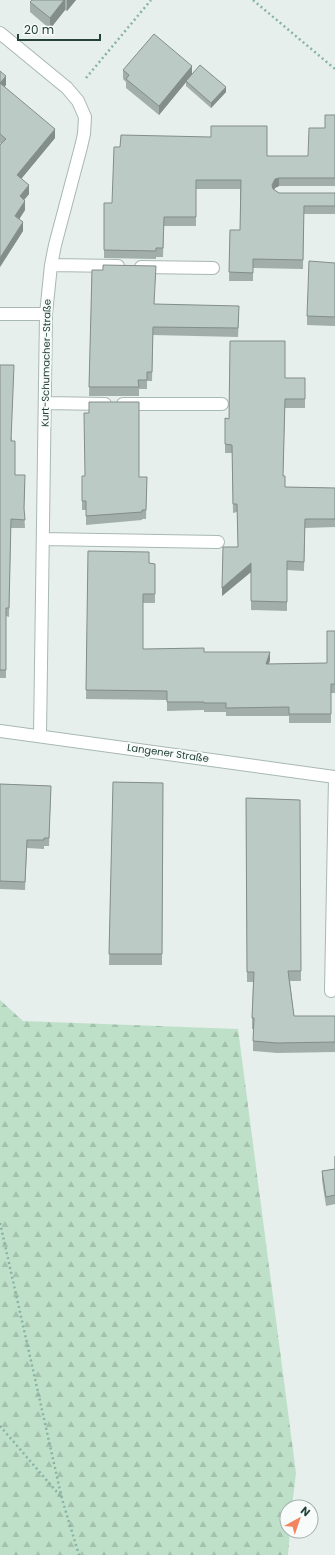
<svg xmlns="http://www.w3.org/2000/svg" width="335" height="1555" font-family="Poppins,sans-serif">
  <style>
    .forest { fill: url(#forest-firs) }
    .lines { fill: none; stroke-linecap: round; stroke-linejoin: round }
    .minor-casing { stroke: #a8b8b2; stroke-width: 14 }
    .path { stroke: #86b3a5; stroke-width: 2.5; stroke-dasharray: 2 3; stroke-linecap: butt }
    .minor { stroke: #fff; stroke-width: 12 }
    .wall { fill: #a1aea9 }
    .shaded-wall { fill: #838d89 }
    .building { fill: #bbcac4; stroke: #838d89 }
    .labels { text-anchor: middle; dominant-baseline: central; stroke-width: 4; stroke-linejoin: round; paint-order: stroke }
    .street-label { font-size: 10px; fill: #24423a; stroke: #f7fbf9 }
  </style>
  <defs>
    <pattern id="forest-firs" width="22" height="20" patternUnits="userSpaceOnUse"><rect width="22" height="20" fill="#bfe0c8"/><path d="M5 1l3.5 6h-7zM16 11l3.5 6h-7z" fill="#a4c1ad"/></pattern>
  </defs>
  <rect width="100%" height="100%" fill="#e6efeb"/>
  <path class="forest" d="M 0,1000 L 23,1021 L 238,1029 L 296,1473 L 292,1507 L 287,1507 L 287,1531 L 290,1531 L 288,1555 L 0,1555 Z"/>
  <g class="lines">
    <g class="minor-casing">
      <path id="minor" d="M 0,33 L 67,88 L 78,101 L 85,117 L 84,134 L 81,147 L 55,245 L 51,265 L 46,314 L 40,735
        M 51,265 L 118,266
        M 141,267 L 213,268
        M 0,314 L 46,314
        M 45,403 L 105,404
        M 123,404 L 222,404
        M 43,539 L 218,542
        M 0,731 L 335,777
        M 331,991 L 335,777"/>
    </g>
    <path class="path" d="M 253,0 L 335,69
      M 86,78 L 151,0
      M 0,1223 L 62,1499 L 79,1555
      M 0,1426 L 62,1498"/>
    <use href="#minor" class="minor"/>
  </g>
  <path class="wall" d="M 32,0 L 76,0 L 67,11 L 65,10 L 50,29 L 30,12 L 30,2 Z
    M 123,70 L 192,74 L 226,92 L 211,108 L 186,86 L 186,82 L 159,115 L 126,88 L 126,82 L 123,79 Z
    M 0,71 L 6,85 L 4,87 L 55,138 L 21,179 L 29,194 L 24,200 L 25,210 L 19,219 L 23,231 L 0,267 L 0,145 L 1,144 L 0,143 Z
    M 335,115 L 335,186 L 279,186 L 275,188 L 274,190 L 279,193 L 335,193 L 335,214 L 304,214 L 303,269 L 253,268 L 253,281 L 229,281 L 230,230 L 240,230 L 240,189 L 196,189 L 196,226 L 164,226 L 163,257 L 156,257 L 156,259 L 104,258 L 104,203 L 112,203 L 267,156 L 308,156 L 325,128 Z
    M 335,263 L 335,326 L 307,325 L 307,316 Z
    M 92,270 L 103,270 L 155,304 L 239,315 L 238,337 L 153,335 L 152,381 L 147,381 L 147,389 L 139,389 L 139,396 L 89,396 Z
    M 0,365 L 12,441 L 15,475 L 25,484 L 24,511 L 25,528 L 11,528 L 9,617 L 6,616 L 6,678 L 0,678 Z
    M 285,378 L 305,378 L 305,408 L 285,408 L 283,476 L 285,487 L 335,488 L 335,527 L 305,528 L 304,571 L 287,570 L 287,611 L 251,610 L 251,572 L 222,596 L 238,547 L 237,512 L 233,513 L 232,453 L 225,453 L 225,418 L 229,419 Z
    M 139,477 L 147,477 L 146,519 L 142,519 L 142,520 L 86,525 L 86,510 L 82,510 L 82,501 Z
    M 88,551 L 149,563 L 155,564 L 155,603 L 143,603 L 143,649 L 204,652 L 270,660 L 269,664 L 327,663 L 335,631 L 335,693 L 331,693 L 331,723 L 289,723 L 289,716 L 226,716 L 226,712 L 204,712 L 204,710 L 167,711 L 167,700 L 86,699 Z
    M 113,782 L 163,783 L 162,965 L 109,965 Z
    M 0,784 L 51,786 L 49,846 L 44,846 L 44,849 L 27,848 L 25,890 L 0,889 Z
    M 246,798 L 300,800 L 301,981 L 290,981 L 294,1016 L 335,1016 L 335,1052 L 277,1053 L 253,1051 L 253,1029 L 252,1029 L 252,1018 L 253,982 L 247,982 Z
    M 334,1156 L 335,1156 L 335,1204 L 326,1206 L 322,1180 L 322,1171 L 334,1169 Z"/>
  <path class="shaded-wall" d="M 64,0 L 65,0 L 65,10 L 50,29 L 50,18 Z
    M 67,0 L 76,0 L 67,11 Z
    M 192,66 L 192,75 L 159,115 L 159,106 Z
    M 6,76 L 6,85 L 0,92 L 0,83 Z
    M 226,87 L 226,92 L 211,108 L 211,103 Z
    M 55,129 L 55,138 L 17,184 L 17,175 Z
    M 279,178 L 279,186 L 275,188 L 272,194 L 272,185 L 275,179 Z
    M 29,185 L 29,194 L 20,205 L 20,196 Z
    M 25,201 L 25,210 L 15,226 L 15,216 Z
    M 23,222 L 23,231 L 0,267 L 0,258 Z
    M 251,563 L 251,572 L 222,596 L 222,588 Z
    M 270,652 L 270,660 L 266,673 L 266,664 Z"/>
  <path class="building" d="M 32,0 L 64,0 L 50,18 L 30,2 Z
    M 154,34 L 192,66 L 159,106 L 126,79 L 129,75 L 123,70 Z
    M 200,65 L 226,87 L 211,103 L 186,81 Z
    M 0,71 L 6,76 L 0,83 Z
    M 0,83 L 55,129 L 17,175 L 29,185 L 20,196 L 25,201 L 15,216 L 23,222 L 0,258 L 0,145 L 6,139 L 0,134 Z
    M 325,115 L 335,115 L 335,178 L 279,178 L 275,179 L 272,185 L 273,189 L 279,193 L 335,193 L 335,206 L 304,206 L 303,260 L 253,259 L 253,273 L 229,272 L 230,230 L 240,230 L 241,180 L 196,180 L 196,217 L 164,217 L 163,248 L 156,248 L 156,251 L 104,250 L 104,203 L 112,203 L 114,147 L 120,147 L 121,135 L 211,137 L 211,126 L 267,126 L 267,156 L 308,156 L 309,128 L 325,128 Z
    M 309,261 L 335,263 L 335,317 L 307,316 Z
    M 103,265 L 156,266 L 154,304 L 239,306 L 238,328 L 153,327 L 152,372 L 147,372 L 147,380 L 138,380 L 139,387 L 89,387 L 92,270 L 103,270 Z
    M 230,341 L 285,341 L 285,378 L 305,378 L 305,399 L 285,399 L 283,476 L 285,476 L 285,487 L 335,488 L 335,519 L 305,519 L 304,562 L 287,561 L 287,602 L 251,601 L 251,563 L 222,588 L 223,547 L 238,547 L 237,504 L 233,504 L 232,445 L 225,444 L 225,418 L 229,419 Z
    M 0,365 L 14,365 L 11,441 L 15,441 L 15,475 L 25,475 L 24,508 L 25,520 L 11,519 L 9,608 L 6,608 L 6,670 L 0,670 Z
    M 89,402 L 139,402 L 139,477 L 147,477 L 146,510 L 142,510 L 142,512 L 86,516 L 86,501 L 82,501 L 82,476 L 85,476 L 84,413 L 89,413 Z
    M 88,551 L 149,552 L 149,563 L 155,564 L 155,594 L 143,594 L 143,649 L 204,648 L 204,652 L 270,652 L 266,664 L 327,663 L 327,631 L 335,631 L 335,684 L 331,684 L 331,714 L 289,714 L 289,707 L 226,708 L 226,703 L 204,703 L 204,702 L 167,702 L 167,691 L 86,690 Z
    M 113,782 L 163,783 L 162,954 L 109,954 Z
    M 0,784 L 51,786 L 49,838 L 44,838 L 44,840 L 27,840 L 25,882 L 0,881 Z
    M 246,798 L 300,800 L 301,971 L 288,971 L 294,1016 L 335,1016 L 335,1042 L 277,1043 L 253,1041 L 254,1018 L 252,1018 L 254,972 L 247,972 Z
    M 335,1169 L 335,1195 L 326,1197 L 322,1171 Z"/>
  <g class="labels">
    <g class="street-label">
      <text transform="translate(46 363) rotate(-89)">Kurt-Schumacher-Straße</text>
      <text transform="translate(168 753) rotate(8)">Langener Straße</text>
    </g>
  </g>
  <g transform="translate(299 1519) rotate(40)"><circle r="19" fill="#f7fbf9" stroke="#a3b1ad"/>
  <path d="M0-3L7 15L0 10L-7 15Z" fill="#f4845f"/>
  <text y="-6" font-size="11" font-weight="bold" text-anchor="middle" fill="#24423a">N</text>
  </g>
  <path d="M18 34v6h82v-6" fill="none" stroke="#24423a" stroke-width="2"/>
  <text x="24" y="34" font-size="12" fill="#24423a" stroke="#f7fbf9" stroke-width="3" paint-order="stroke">20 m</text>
</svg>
